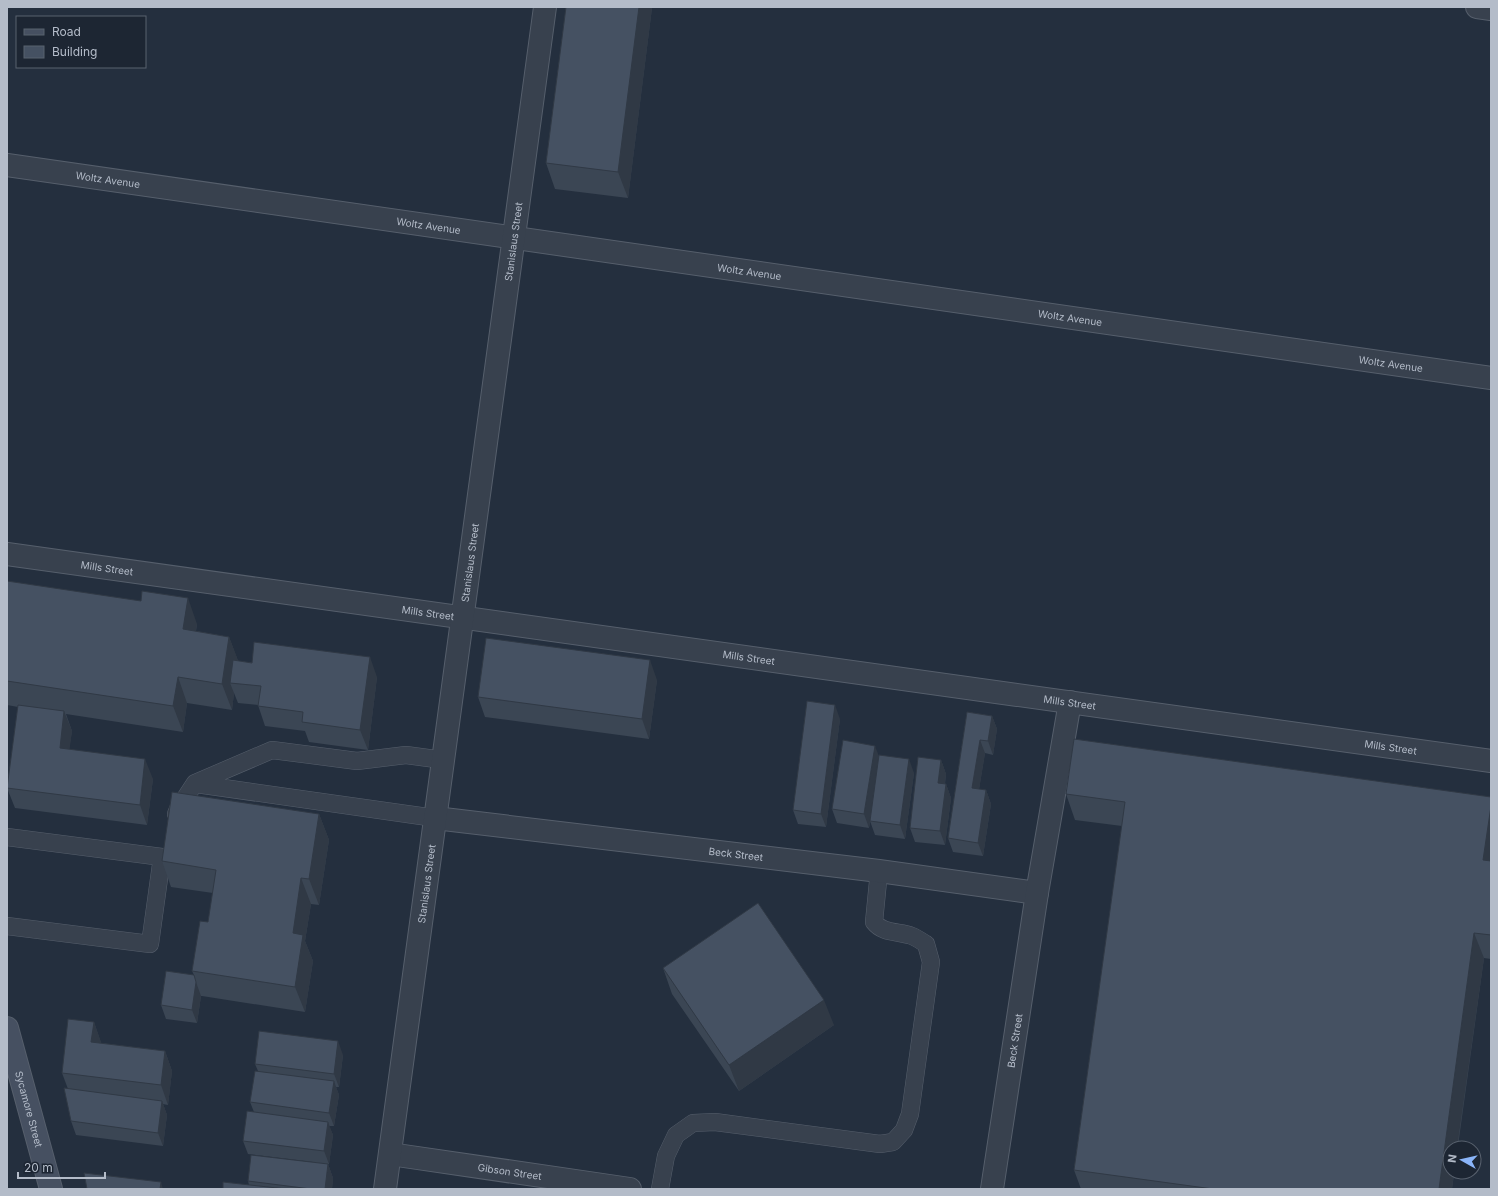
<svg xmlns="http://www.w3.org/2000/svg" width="1498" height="1196" font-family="Inter,sans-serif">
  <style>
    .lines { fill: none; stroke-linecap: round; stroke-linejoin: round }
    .lane-casing { stroke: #565f6c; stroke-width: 18 }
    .street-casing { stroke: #565f6c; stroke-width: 24 }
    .secondary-casing { stroke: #565f6c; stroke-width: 24 }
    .lane { stroke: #38414e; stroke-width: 17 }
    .street { stroke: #38414e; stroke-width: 22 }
    .secondary { stroke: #465061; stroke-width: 22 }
    .wall { fill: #3b4654 }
    .shaded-wall { fill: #303945 }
    .building { fill: #455162; stroke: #303945 }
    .labels { text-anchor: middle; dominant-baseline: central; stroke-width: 4; stroke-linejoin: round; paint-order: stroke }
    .street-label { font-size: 10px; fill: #b4bcc9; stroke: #1d2633 }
  </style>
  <rect width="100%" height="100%" fill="#242f3e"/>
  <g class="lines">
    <g class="lane-casing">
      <path id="lane" d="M 196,784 L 435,818
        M 176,814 L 178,809 L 195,783 L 272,750 L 357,761 L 406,755 L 443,760
        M 7,837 L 162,857 L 150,944 L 7,926
        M 660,1189 L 666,1156 L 676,1135 L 693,1123 L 715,1122 L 880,1144 L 893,1142 L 904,1130 L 910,1114 L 931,962 L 926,944 C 921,941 917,938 912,936 C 899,931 883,934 874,922 L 879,871"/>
    </g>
    <g class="street-casing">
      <g id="street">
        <path d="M 1477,7 L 1491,9"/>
        <path id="s1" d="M 7,165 L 1491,378"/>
        <path id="s2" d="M 7,554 L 1491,761"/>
        <path id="s3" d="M 435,818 L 879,871 L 1037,893"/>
        <path id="s4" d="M 390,1154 L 630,1189"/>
        <path id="s5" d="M 385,1189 L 545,7"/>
        <path id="s6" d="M 992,1189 L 1037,893 L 1070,702"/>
      </g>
    </g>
    <g class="secondary-casing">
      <g id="secondary">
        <path id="s7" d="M 7,1028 L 51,1189"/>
      </g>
    </g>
    <use href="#lane" class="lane"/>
    <use href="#street" class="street"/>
    <use href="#secondary" class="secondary"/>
  </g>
  <path class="wall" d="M 566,7 L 652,7 L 652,8 L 628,198 L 555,189 L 546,163 Z
    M 7,581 L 197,624 L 196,631 L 229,637 L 238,661 L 377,677 L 368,750 L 309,742 L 305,731 L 265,726 L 258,705 L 238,703 L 234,693 L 232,710 L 187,703 L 183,732 L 66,714 L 72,731 L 69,749 L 153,779 L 147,825 L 15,808 L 7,788 L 18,707 L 7,705 Z
    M 657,680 L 649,739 L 485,717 L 478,697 Z
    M 967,712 L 992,716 L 997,729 L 993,755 L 985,753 L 979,789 L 986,790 L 991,804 L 983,856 L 953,852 L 948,838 Z
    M 840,719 L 826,827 L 798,824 L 793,810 Z
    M 879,756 L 914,773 L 905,839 L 875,835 L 870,821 L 872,811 L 869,828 L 837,823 L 832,809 Z
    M 941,760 L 946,774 L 945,784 L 946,784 L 951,798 L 945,845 L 915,842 L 910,828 Z
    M 1066,794 L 1491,797 L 1491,959 L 1484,958 L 1452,1189 L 1081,1189 L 1074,1170 L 1122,826 L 1075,820 Z
    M 319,814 L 329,840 L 319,905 L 311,904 L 305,941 L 313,961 L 305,1012 L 202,996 L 201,996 L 197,1023 L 166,1019 L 161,1005 L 194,975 L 192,971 L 208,922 L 213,893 L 171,887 L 162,861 Z
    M 663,968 L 834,1025 L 739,1091 L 672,994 Z
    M 94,1022 L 101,1043 L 165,1051 L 172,1071 L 168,1105 L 163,1104 L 167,1115 L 163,1146 L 76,1135 L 71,1121 L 68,1089 L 62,1073 Z
    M 343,1055 L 339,1087 L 336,1087 L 339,1095 L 334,1126 L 329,1126 L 333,1135 L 329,1164 L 328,1164 L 333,1178 L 332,1189 L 223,1189 L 249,1185 L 248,1181 L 313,1162 L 248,1154 L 243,1141 L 254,1112 L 250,1102 L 258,1071 L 255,1064 Z"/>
  <path class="shaded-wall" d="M 639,7 L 652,7 L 652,8 L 628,198 L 618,172 Z
    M 188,598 L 197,624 L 192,655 L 183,629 Z
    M 229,637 L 239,663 L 230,683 L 234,693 L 232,710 L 222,684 Z
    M 370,657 L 377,677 L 368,750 L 360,730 Z
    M 650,660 L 657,680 L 649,739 L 642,719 Z
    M 178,677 L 187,703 L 183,732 L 173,706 Z
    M 835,705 L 840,719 L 826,827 L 821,814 Z
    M 64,711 L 72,731 L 67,768 L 60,748 Z
    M 992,716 L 997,729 L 993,755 L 988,741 Z
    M 980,740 L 985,753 L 977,802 L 972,788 Z
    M 875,746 L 880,759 L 869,828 L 864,814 Z
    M 145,759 L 153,779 L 147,825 L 140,805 Z
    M 909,759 L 914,773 L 905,839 L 900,825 Z
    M 941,760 L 946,774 L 943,797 L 938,783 Z
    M 946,784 L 951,798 L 945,845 L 940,831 Z
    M 986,790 L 991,804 L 983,856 L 978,843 Z
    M 1491,806 L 1491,881 L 1483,860 Z
    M 319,814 L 329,840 L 319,905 L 309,879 Z
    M 301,878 L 311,904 L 305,941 L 313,961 L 305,1012 L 295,987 L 293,933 Z
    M 1474,933 L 1484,958 L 1457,1148 L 1450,1148 L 1450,1172 L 1454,1172 L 1452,1189 L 1439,1189 Z
    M 196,982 L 201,996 L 197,1023 L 192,1010 Z
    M 824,1000 L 834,1025 L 739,1091 L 729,1065 Z
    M 94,1022 L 101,1042 L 99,1062 L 91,1042 Z
    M 338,1041 L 343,1055 L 339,1087 L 334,1074 Z
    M 165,1051 L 172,1071 L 168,1105 L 161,1085 Z
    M 334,1081 L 339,1095 L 334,1126 L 329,1113 Z
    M 162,1101 L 167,1115 L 163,1146 L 158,1133 Z
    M 328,1122 L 333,1135 L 329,1164 L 324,1151 Z
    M 328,1164 L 333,1178 L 332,1189 L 325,1189 Z
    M 161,1182 L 163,1189 L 160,1189 Z"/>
  <path class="building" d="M 566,7 L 639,7 L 618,172 L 546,163 Z
    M 7,581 L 141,601 L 142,591 L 188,598 L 183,629 L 229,637 L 222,684 L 178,677 L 173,706 L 7,681 Z
    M 486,638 L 650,660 L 642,719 L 478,697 Z
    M 254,642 L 370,657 L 360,730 L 302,722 L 303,712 L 258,706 L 261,686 L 230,683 L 233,660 L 252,663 Z
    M 807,701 L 835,705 L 821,814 L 793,810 Z
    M 18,705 L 64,711 L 60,748 L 145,759 L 140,805 L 7,788 Z
    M 967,712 L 992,716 L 988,741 L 980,740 L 972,788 L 986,790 L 978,843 L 948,838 Z
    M 1074,739 L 1491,797 L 1491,806 L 1483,860 L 1491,861 L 1491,935 L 1474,933 L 1439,1189 L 1213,1189 L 1074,1170 L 1125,802 L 1066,794 Z
    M 843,740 L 875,746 L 864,814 L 832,809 Z
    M 879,755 L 909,759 L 900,825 L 870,821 Z
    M 918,757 L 941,760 L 938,783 L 946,784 L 940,831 L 910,828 Z
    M 172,792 L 319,814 L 309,879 L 301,878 L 293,933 L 303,935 L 295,987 L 192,971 L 200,921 L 208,922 L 216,870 L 162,861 Z
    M 758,903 L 824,1000 L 729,1065 L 663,968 Z
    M 166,971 L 194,975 L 196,982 L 192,1010 L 161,1005 Z
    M 68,1019 L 94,1022 L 91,1042 L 165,1051 L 161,1085 L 62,1073 Z
    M 259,1031 L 338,1041 L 334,1074 L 255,1064 Z
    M 255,1071 L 334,1081 L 329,1113 L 250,1102 Z
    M 64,1088 L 162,1101 L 158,1133 L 71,1121 Z
    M 247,1111 L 328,1122 L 324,1151 L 243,1141 Z
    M 251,1155 L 328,1164 L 325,1189 L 311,1189 L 248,1181 Z
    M 84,1173 L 161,1182 L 160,1189 L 87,1189 Z
    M 223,1182 L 286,1189 L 223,1189 Z"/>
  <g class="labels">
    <g class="street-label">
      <text stroke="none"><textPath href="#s1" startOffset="102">Woltz Avenue</textPath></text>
      <text stroke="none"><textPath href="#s1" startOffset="426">Woltz Avenue</textPath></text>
      <text stroke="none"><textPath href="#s5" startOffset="956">Stanislaus Street</textPath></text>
      <text stroke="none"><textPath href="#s1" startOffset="750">Woltz Avenue</textPath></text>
      <text stroke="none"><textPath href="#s1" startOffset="1074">Woltz Avenue</textPath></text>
      <text stroke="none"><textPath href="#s1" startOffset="1398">Woltz Avenue</textPath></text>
      <text stroke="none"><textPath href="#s5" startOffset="632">Stanislaus Street</textPath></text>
      <text stroke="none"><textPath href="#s2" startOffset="101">Mills Street</textPath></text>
      <text stroke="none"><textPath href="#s2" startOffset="425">Mills Street</textPath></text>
      <text stroke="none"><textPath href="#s2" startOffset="749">Mills Street</textPath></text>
      <text stroke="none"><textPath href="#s2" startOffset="1073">Mills Street</textPath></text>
      <text stroke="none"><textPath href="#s2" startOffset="1397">Mills Street</textPath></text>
      <text stroke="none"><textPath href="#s3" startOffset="303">Beck Street</textPath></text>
      <text stroke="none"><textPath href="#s5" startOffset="308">Stanislaus Street</textPath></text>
      <text stroke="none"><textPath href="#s6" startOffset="150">Beck Street</textPath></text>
      <text stroke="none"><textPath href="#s7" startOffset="84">Sycamore Street</textPath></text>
      <text stroke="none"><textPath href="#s4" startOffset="121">Gibson Street</textPath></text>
    </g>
  </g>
  <rect width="1498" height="1196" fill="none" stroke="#b4bcc9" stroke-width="16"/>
  <rect x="16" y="16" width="130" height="52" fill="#1d2633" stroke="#59626f"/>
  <rect x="24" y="29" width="20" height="6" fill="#465061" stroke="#59626f"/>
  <text x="52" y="36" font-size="12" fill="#b4bcc9">Road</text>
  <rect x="24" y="46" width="20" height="12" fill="#455162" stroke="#59626f"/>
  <text x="52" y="56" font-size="12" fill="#b4bcc9">Building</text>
  <g transform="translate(1462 1160) rotate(278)"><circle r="19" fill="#1d2633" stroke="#59626f"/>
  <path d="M0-3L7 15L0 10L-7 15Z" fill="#8ab4f8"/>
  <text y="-6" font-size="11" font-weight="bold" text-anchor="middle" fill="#b4bcc9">N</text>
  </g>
  <path d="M18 1172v6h87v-6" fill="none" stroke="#b4bcc9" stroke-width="2"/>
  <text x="24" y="1172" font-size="12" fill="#b4bcc9" stroke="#1d2633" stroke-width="3" paint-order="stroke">20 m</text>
</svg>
